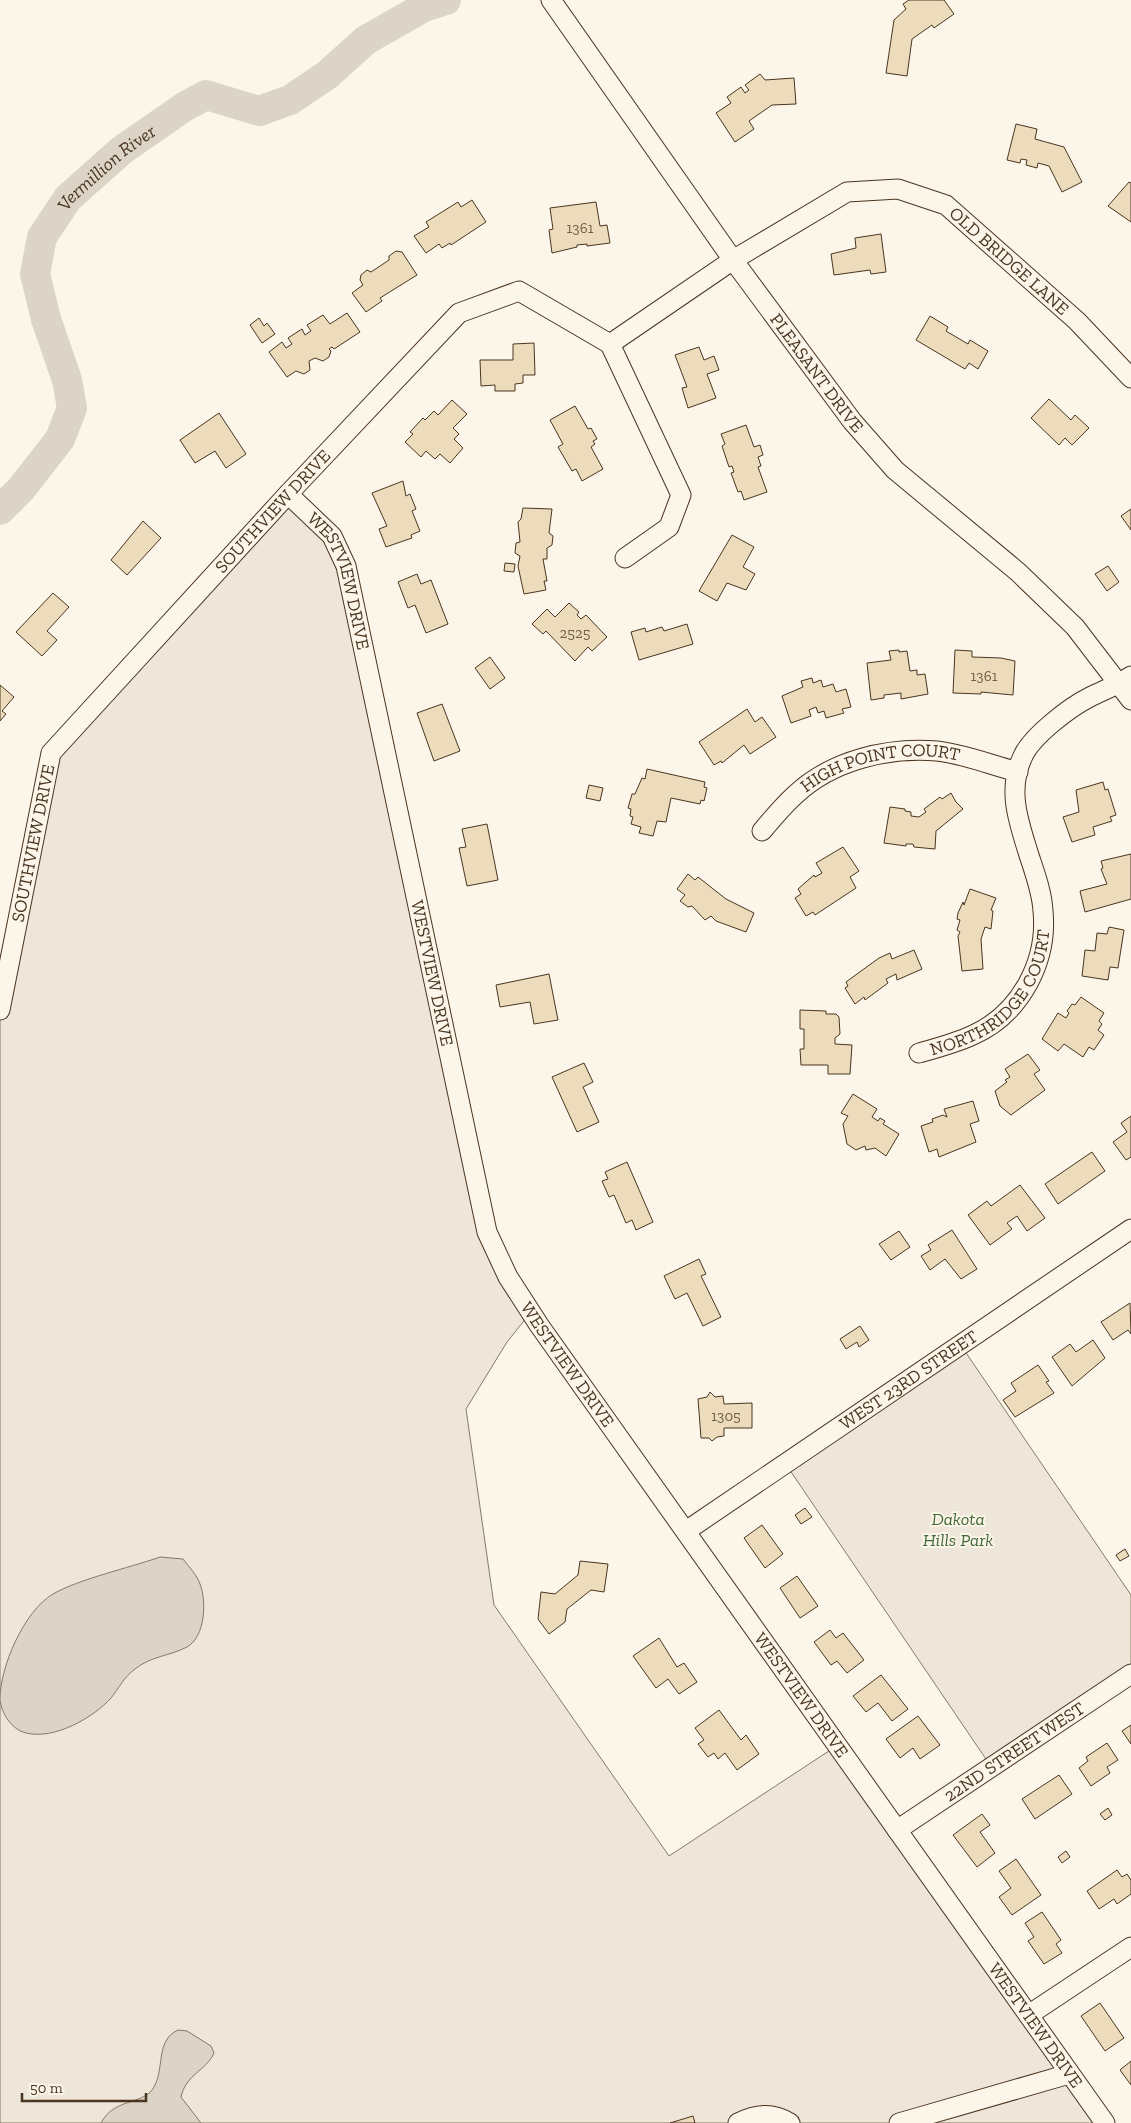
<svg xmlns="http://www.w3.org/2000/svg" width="1131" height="2123" font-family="'Zilla Slab',serif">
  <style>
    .green { fill: #ede6d9; stroke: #887966 }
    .water { fill: #dcd4c6; stroke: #887966 }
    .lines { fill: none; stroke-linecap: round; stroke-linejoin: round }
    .river { stroke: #dcd4c6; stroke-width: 30 }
    .building { fill: #ecdcbc; stroke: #4a3520 }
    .minor-casing { stroke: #4a3520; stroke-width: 21 }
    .minor { stroke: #fbf6e9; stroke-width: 19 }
    .labels { text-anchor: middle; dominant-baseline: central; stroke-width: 4; stroke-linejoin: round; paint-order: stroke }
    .number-label { font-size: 15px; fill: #725f47 }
    .street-label { font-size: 18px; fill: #4a3520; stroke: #fbf6e9 }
    .park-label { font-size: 18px; font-style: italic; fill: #436837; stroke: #fbf6e9 }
    .water-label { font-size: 19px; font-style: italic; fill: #4a3520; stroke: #fbf6e9 }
  </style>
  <rect width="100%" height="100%" fill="#fbf6e9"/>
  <path class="green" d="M 288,494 L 332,536 L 487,1232 L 531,1312 L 507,1342 L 466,1409 L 494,1605 L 669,1856 L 838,1745 L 1105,2123 L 0,2123 L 0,1010 L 51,753 Z
    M 960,1344 L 1131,1595 L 1131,1674 L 992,1768 L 785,1463 Z"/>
  <path class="water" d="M 160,1557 L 183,1559 C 189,1567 197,1575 200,1584 C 207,1602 205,1637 187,1647 C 170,1656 151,1656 135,1669 C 124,1677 119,1688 111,1698 C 93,1718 54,1740 26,1733 C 12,1730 1,1713 0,1699 C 0,1667 24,1611 53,1594 C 79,1579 129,1568 160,1557 Z
    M 178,2030 L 187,2031 L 211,2046 L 214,2053 C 206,2071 186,2074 181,2097 L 201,2123 L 101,2123 C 113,2099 142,2104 152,2090 C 166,2071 154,2041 178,2030 Z"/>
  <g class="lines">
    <path class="river" id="s1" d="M 0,510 L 21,489 L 60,439 L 72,408 L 67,380 L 46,319 L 35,274 L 42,237 L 68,198 L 122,150 L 184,107 L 206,95 L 259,111 L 290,100 L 327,75 L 366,40 L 424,7 L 446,0"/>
  </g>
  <path class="building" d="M 909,0 L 944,0 L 954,14 L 934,28 L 932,25 L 912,39 L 907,76 L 886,73 L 894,20 L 906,9 L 903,4 Z
    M 760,74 L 765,80 L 794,78 L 796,104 L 772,105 L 749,121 L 754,129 L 735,142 L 716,113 L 731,103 L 727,97 L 741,87 L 745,93 L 749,90 L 745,85 Z
    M 1016,124 L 1037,129 L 1035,139 L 1064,147 L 1082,182 L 1062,192 L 1049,166 L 1038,163 L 1037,168 L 1026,165 L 1027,160 L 1021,159 L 1020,163 L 1007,160 Z
    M 1129,182 L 1131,183 L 1131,222 L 1108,206 Z
    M 472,200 L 486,222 L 451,245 L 450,243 L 442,248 L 439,244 L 426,253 L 414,236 L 429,227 L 426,222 L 458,202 L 461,207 Z
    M 596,202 L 600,226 L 607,225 L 610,243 L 587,246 L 587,244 L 577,245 L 577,247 L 552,253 L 549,230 L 553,229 L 550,208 Z
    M 881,234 L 886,272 L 871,274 L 870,270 L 834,275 L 831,254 L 856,248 L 855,238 Z
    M 396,251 L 402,252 L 417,275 L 380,298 L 382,301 L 366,312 L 352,293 L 363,285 L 360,280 L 361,275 L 367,270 L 371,272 L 389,260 L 389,256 Z
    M 347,313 L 360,332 L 334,349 L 332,347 L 329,349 L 331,351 L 329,357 L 323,361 L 315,358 L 309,361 L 310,370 L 304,374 L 296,371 L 287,377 L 269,352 L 282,342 L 286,348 L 292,344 L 288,338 L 302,329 L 305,335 L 311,331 L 307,325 L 323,315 L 330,324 Z
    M 930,316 L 948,327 L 946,331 L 968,344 L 970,340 L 988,351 L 978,369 L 969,363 L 965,369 L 916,340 Z
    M 259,318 L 264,326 L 267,323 L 275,334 L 262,343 L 250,325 Z
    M 534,343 L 535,375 L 523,375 L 523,383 L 515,384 L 515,391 L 495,391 L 495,385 L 481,386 L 480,360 L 513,360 L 513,344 Z
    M 699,347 L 704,360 L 714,356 L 719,370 L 707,374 L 716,398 L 688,408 L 682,388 L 687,387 L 675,355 Z
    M 1049,399 L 1071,420 L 1075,415 L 1089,428 L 1072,445 L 1065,438 L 1059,445 L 1031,418 Z
    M 452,400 L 467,414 L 453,428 L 459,434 L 454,439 L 463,448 L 450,463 L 440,454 L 435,459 L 426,451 L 421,457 L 405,442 L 413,434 L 410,432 L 423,418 L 425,420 L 434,411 L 438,415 Z
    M 575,406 L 588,429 L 591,428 L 597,439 L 593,441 L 595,444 L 591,447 L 603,469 L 582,481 L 576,469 L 572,471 L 558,447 L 563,444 L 550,420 Z
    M 219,413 L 246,454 L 226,468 L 215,451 L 195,463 L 180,440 Z
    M 746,425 L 754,447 L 760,445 L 763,455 L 758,457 L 761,466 L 758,467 L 767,492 L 744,500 L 741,491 L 738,492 L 731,473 L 734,472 L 732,466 L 729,467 L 722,446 L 725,444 L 721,434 Z
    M 403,481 L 406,496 L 410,494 L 416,509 L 412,511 L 420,531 L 411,535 L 412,538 L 386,547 L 379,529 L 387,526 L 372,493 Z
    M 523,508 L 552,509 L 549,533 L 553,536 L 552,545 L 547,548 L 547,559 L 543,559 L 547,581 L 544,581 L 546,590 L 524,594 L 518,566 L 520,556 L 515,553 L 516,543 L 520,542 L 518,522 L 521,519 Z
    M 1131,509 L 1131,530 L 1121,516 Z
    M 143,521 L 161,538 L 127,575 L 111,560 Z
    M 732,535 L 754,547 L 743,567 L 755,574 L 746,590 L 727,583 L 717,601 L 699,591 Z
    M 505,563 L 515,564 L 514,572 L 504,571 Z
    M 1108,566 L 1119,582 L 1107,591 L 1095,574 Z
    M 417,574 L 421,584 L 431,580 L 448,624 L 426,633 L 415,605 L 408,608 L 398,582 Z
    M 53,593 L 69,607 L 47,631 L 57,640 L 42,656 L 16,632 Z
    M 569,603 L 579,612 L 577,615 L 581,619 L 586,615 L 607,637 L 592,651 L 588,647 L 575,661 L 546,631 L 543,634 L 532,624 L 547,609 L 555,617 Z
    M 687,624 L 693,644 L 639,660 L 631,632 L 645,628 L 646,632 L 662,627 L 664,631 Z
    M 899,650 L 899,652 L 907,651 L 910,671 L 917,670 L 917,675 L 925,674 L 928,694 L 901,699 L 901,693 L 884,695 L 884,698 L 871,700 L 867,663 L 891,660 L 889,651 Z
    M 955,650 L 972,651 L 972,657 L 1001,658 L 1015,661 L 1013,695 L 981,692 L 981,694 L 953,693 Z
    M 490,657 L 505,678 L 490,689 L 475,668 Z
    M 812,678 L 813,683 L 821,680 L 823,687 L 833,684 L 836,692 L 846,689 L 851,707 L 842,709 L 844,713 L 826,718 L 824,711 L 818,713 L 816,707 L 809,710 L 811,716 L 791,723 L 782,696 L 803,687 L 801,681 Z
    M 0,685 L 14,697 L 2,711 L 6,714 L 0,721 Z
    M 442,704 L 460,751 L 434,761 L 417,713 Z
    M 747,709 L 755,722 L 762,717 L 776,737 L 750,754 L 744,745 L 722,763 L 721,761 L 714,765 L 699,742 Z
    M 647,769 L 705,782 L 704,787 L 707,788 L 704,801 L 701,800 L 700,804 L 671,798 L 666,822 L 657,821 L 653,836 L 639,833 L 641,827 L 631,824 L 633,817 L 630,816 L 631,809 L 628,808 L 632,794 L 635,794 L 642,778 L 645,779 Z
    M 1103,782 L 1105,790 L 1108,789 L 1116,815 L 1110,817 L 1112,821 L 1093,827 L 1095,835 L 1072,842 L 1063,817 L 1079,812 L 1076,790 Z
    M 589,785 L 603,788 L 600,801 L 586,798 Z
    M 951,793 L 956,802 L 963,809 L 936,831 L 935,849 L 914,847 L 913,844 L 906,844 L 906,846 L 884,843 L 890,807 L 905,809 L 905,811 L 911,812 L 911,816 L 919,817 L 926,812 L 924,809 L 940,797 L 942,799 Z
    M 487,824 L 498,880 L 467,886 L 459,848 L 466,847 L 462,829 Z
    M 843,847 L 859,871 L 850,877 L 856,888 L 815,915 L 813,912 L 806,916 L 795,898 L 801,894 L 798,889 L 814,875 L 815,877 L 822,873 L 816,863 Z
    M 1131,854 L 1131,899 L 1085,912 L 1080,891 L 1107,884 L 1101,869 L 1103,868 L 1101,861 Z
    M 688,874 L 695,880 L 698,877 L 726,899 L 754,913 L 746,932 L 716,921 L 711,916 L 705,920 L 692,906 L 688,907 L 680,901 L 685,895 L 677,889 Z
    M 970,889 L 996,898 L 991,910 L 993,911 L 991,929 L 985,927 L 981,939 L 983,969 L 962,971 L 958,936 L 960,932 L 957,930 L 960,920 L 957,919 L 958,913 L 963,902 L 964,905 Z
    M 1109,927 L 1124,930 L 1118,968 L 1110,967 L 1108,980 L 1082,976 L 1085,950 L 1095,951 L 1097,933 L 1107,934 Z
    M 914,950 L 922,969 L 897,980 L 896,974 L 886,979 L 888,983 L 865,1000 L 864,997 L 855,1004 L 845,988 L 848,986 L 846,982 L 879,958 L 890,953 L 892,959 Z
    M 549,974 L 558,1020 L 534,1024 L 530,1002 L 500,1007 L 496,985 Z
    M 1081,997 L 1104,1013 L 1099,1021 L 1102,1024 L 1098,1030 L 1104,1035 L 1094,1050 L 1089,1047 L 1083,1057 L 1064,1044 L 1058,1051 L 1042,1039 L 1058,1013 L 1066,1018 L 1069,1013 L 1067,1011 L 1072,1004 L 1075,1005 Z
    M 800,1010 L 826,1011 L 826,1014 L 836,1014 L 839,1017 L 840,1034 L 835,1038 L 835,1044 L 852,1045 L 850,1074 L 828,1074 L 828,1065 L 801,1065 L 800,1049 L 804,1049 L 804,1029 L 800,1029 Z
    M 1028,1054 L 1040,1070 L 1034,1074 L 1045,1090 L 1011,1115 L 1000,1106 L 995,1091 L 1007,1082 L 1005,1080 L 1010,1077 L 1005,1069 Z
    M 584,1063 L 593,1082 L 583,1087 L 599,1122 L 577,1132 L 552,1077 Z
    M 853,1094 L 877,1109 L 872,1117 L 878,1121 L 880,1118 L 885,1121 L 883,1124 L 899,1134 L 886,1156 L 875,1148 L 866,1150 L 865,1146 L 856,1150 L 847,1144 L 843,1124 L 848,1116 L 841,1113 Z
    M 973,1101 L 979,1121 L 970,1124 L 976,1142 L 939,1157 L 937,1149 L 929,1152 L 921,1126 L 933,1122 L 932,1119 L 943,1115 L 947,1117 L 944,1109 Z
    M 1131,1116 L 1131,1157 L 1126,1160 L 1113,1142 L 1127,1132 L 1121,1123 Z
    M 1092,1152 L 1105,1171 L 1058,1204 L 1045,1184 Z
    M 627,1162 L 653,1222 L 636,1230 L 632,1220 L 626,1223 L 614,1195 L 609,1197 L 602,1181 L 608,1179 L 605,1172 Z
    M 1020,1185 L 1045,1218 L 1027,1231 L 1017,1216 L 1007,1223 L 1012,1229 L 990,1245 L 968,1215 L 987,1201 L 991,1206 Z
    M 952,1230 L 977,1269 L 961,1279 L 945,1259 L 930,1270 L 921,1256 L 931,1250 L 928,1245 Z
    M 899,1231 L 910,1247 L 891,1260 L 879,1244 Z
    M 699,1259 L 706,1274 L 701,1276 L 721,1317 L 703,1326 L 687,1293 L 675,1299 L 664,1276 Z
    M 1130,1303 L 1131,1334 L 1128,1330 L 1113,1340 L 1101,1322 Z
    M 860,1326 L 869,1340 L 859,1347 L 857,1342 L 846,1349 L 840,1339 Z
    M 1093,1340 L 1105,1358 L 1072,1386 L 1052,1357 L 1070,1344 L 1076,1352 Z
    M 1038,1365 L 1049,1381 L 1046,1382 L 1054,1393 L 1015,1417 L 1003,1400 L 1016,1391 L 1011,1383 Z
    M 710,1392 L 715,1397 L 723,1396 L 724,1404 L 752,1403 L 752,1428 L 724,1428 L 724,1436 L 717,1437 L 712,1441 L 709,1438 L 701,1438 L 698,1399 L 707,1397 Z
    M 805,1508 L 812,1517 L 801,1524 L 795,1515 Z
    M 762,1525 L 783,1554 L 765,1568 L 744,1538 Z
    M 1125,1549 L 1129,1556 L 1120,1561 L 1116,1555 Z
    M 580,1561 L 608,1564 L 604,1592 L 591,1590 L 567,1609 L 565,1622 L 549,1634 L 538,1619 L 541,1592 L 555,1594 L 578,1575 Z
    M 797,1576 L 818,1606 L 800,1618 L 780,1588 Z
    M 830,1630 L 836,1638 L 843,1633 L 864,1660 L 847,1673 L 837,1661 L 831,1665 L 814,1642 Z
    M 659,1638 L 677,1667 L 684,1663 L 697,1682 L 679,1694 L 668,1679 L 656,1688 L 633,1656 Z
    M 881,1675 L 908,1709 L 892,1721 L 878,1703 L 866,1712 L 853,1696 Z
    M 719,1710 L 741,1740 L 746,1735 L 759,1754 L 737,1770 L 725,1753 L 718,1759 L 714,1753 L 708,1757 L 698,1744 L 704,1740 L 695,1728 Z
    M 918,1716 L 940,1745 L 920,1759 L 913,1748 L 900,1758 L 886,1739 Z
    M 1131,1725 L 1131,1744 L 1122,1731 Z
    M 1107,1743 L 1118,1760 L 1107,1767 L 1110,1773 L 1091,1786 L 1079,1768 L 1088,1761 L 1086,1757 Z
    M 1059,1775 L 1072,1794 L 1035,1819 L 1022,1799 Z
    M 1108,1808 L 1112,1815 L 1105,1820 L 1100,1814 Z
    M 982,1814 L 990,1825 L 980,1832 L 995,1853 L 977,1867 L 953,1835 Z
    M 1066,1851 L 1070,1857 L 1062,1863 L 1058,1857 Z
    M 1016,1859 L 1041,1895 L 1012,1915 L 999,1897 L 1011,1888 L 999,1871 Z
    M 1117,1870 L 1122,1877 L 1127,1874 L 1131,1880 L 1131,1894 L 1117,1904 L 1114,1899 L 1099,1909 L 1087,1891 Z
    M 1042,1912 L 1061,1940 L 1056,1944 L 1062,1953 L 1044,1964 L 1028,1941 L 1034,1937 L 1025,1923 Z
    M 1100,2003 L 1124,2038 L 1105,2051 L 1081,2016 Z
    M 1131,2061 L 1131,2085 L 1120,2070 Z
    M 693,2116 L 695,2123 L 670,2123 Z"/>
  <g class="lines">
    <g class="minor-casing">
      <g id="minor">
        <path id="s2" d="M 551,0 L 733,260 L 852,421 L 895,470 L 1018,572 L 1075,627 L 1131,700"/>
        <path d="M 610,344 L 681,495 L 669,527 L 625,558"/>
        <path id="s3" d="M 288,494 L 332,536 L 346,566 L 487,1232 L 508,1277 L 539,1325 L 1105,2123"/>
        <path id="s4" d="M 762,831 C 772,819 783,806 795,795 C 832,760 888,747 937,751 C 964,754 991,765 1018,772"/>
        <path id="s5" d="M 0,1010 L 51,753 L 288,494 L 459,313 L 519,291 L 610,344 L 733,260 L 847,192 L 898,189 L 946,205 L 1077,321 L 1131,378"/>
        <path id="s6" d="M 919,1053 C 937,1048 956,1043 973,1035 C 1020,1014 1048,962 1043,911 C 1042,891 1034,871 1028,852 C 1018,820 1007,789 1023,756 C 1032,736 1070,707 1090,697 C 1104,690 1118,685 1131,676"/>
        <path id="s7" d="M 686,1531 L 1131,1229"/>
        <path id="s8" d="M 897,1830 L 1131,1674"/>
        <path d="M 1030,2014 L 1131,1947"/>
        <path d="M 738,2123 C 756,2114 772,2112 790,2123"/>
        <path d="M 899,2123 L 1069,2074"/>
      </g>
    </g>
    <use href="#minor" class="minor"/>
  </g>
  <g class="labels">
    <g class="number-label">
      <text x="580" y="228">1361</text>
      <text x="575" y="633">2525</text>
      <text x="984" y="676">1361</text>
      <text x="726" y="1416">1305</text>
    </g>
    <g class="street-label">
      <text stroke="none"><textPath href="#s5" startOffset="1499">OLD BRIDGE LANE</textPath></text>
      <text stroke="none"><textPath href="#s2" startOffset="458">PLEASANT DRIVE</textPath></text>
      <text stroke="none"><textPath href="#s5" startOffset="590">SOUTHVIEW DRIVE</textPath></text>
      <text stroke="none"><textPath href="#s3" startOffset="105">WESTVIEW DRIVE</textPath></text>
      <text stroke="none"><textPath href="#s4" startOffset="142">HIGH POINT COURT</textPath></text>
      <text stroke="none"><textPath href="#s5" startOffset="170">SOUTHVIEW DRIVE</textPath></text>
      <text stroke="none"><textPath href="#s3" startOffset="510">WESTVIEW DRIVE</textPath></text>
      <text stroke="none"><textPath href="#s6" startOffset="101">NORTHRIDGE COURT</textPath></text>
      <text stroke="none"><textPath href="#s3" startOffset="930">WESTVIEW DRIVE</textPath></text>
      <text stroke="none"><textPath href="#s7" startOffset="269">WEST 23RD STREET</textPath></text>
      <text stroke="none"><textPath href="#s3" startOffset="1335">WESTVIEW DRIVE</textPath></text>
      <text stroke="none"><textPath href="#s8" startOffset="141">22ND STREET WEST</textPath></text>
      <text stroke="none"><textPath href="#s3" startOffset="1740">WESTVIEW DRIVE</textPath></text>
    </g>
    <g class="park-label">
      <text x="958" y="1519">Dakota<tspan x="958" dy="21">Hills Park</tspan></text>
    </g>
    <g class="water-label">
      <text stroke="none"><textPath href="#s1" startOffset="399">Vermillion River</textPath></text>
    </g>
  </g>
  <path d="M22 2093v8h124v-8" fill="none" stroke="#4a3520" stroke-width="2.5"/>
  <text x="30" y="2093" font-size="15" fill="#4a3520" stroke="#fbf6e9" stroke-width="4" paint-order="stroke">50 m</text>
</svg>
